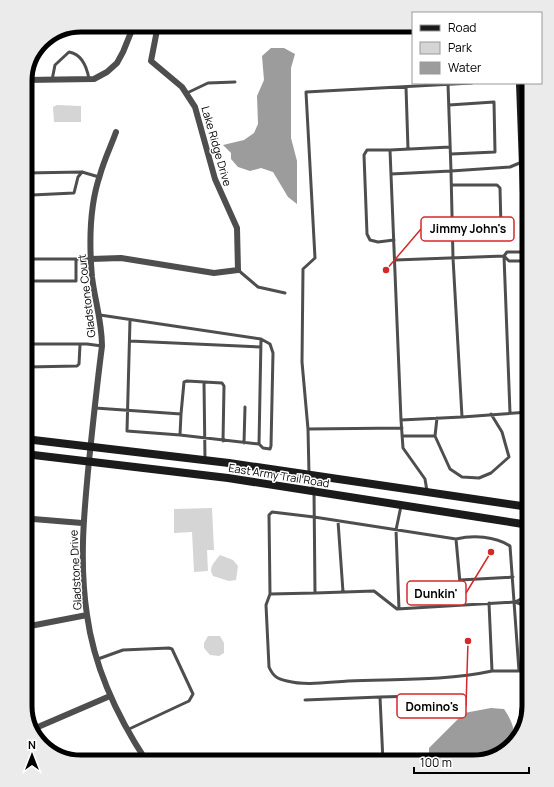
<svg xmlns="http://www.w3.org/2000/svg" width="554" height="787" font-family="Manrope,sans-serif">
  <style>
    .green { fill: #d5d5d5 }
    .water { fill: #9c9c9c }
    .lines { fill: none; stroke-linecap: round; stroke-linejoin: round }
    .lane { stroke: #4e4e4e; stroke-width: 3 }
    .street { stroke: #4e4e4e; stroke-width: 6 }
    .secondary { stroke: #1b1b1b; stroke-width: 8 }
    .labels { text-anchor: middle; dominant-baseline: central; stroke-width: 3; stroke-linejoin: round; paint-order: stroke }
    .street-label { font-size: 11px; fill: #000; stroke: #fff }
    .rim { fill: none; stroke: #000; stroke-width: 5 }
    .leader { fill: none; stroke: #d62828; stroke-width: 1.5 }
    .callout-dot { fill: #d62828; stroke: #fff; stroke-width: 1.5 }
    .callout { fill: #fff; stroke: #d62828; stroke-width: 1.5 }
    .callout-label { font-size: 12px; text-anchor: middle; font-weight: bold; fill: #000 }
  </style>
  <rect width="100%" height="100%" fill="#fff"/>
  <path class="green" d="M 57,105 L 81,106 L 81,122 L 54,122 L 53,107 Z
    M 212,508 L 214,550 L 207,550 L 208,571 L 194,572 L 192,532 L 174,533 L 174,509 Z
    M 220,555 L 233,560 L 238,566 L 236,580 L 229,581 L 213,576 C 208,567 214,563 220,555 Z
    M 208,636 L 220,636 L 224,643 L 224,653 L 219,656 L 210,655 L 204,648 L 204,643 Z"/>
  <path class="water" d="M 271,48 L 284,48 L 295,54 L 291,68 L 291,138 L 297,161 L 297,204 L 288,197 L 273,172 L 261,168 L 250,171 L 238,167 L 231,159 L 231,153 L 223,145 L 244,140 L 254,133 L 258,124 L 257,96 L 264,80 L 262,56 Z
    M 491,708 L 504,709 C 542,765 464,762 429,762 L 429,748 L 464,713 Z"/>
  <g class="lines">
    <path class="lane" d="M 52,80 L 55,65 L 69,52 C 82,54 87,68 89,79
      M 472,83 L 306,92 L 315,258 L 303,269 L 302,362 L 308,429 L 309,474 L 314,491 L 315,593 L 374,591 L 397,609 L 515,602 L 529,595
      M 448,84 L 451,171 L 510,167 L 522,162
      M 406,87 L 408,149
      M 187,93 L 208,83 L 235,82
      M 449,105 L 494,102 L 495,152 L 451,154
      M 390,150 L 367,150 L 364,155 L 367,234 L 370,240 L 378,242 L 394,240
      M 25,154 L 28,192 L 32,195 L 74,193 L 78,177 L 82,172
      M 26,173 L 82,172 L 99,177
      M 391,174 L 451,171 L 453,258 L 462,417 L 401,420 L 403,448 L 425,479 L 427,491
      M 452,185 L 497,185 L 500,188 L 501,228 L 499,233 L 453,234
      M 25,237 L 27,281 L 76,281 L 76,259
      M 504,256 L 510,413
      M 504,256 L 509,261 L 526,261
      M 25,259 L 91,259
      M 395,260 L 504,256 L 507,252 L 526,252
      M 238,270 L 258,287 L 285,293
      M 100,315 L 261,339 L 259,444 L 180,435 L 127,431 L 130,320
      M 130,341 L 261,347
      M 25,344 L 87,344 L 102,346
      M 27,367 L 77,366 L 79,364 L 80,345
      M 204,382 L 205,460
      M 25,408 L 27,403 L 27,344 L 25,322
      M 95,408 L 181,414 L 180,435
      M 181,414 L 184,382 L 187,381 L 222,383 L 224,386 L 223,441
      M 462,417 L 529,412
      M 401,420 L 390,150 L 450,147
      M 308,429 L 402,428
      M 402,436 L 435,436 L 450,469 L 462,477 L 479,478 L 491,473 L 509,457 L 502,432 L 491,414
      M 435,436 L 437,418
      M 244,443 L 245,407
      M 259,444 L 263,448 L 270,449 L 271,446 L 273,353 L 270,344 L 261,339
      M 338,521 L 343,592
      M 456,539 C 473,535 495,536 510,546 L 519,671
      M 460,580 L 513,577
      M 315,593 L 270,594 L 269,515 L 272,512 L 314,517 L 456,539 L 462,605
      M 270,594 L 266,605 L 269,667 C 273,676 277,679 287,681 C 306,686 329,682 348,681 C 396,679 446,681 492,671
      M 515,602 L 529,607
      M 489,603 L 492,671 L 529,671
      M 399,609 L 396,530 L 401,506
      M 98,659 L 123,650 L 169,648 L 172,649 L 193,694 L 189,701 L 127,730
      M 380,697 L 418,696
      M 305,700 L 380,697 L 383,762"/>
    <path class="street" d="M 140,25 L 157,31
      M 203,25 L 215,25
      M 25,80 L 94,79 L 107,72 L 117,63 L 123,52 L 134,25
      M 116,132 C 111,146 104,160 100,175 C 89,207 89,243 92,277 C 95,301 102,322 102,346 C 97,384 93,423 89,461 C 84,512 79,563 87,615 C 94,667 118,718 147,762
      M 91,259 L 121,258 L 214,273 L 238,270 L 237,228 L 215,179 L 195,107 L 182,87 L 151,61 L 158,25
      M 33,519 L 82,523
      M 30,626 L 87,615
      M 31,730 L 110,696"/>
    <path class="secondary" d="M 520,83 L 529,332
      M 25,439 L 229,463 L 529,507
      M 25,454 L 228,478 L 529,525"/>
  </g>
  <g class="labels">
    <g class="street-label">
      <text transform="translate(217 146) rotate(74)">Lake Ridge Drive</text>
      <text transform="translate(86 296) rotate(-97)">Gladstone Court</text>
      <text transform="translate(279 475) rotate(9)">East Army Trail Road</text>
      <text transform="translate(75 570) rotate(-93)">Gladstone Drive</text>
    </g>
  </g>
  <path d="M0 0H554V787H0ZM81 32H473A49 49 0 0 1 522 81V706A49 49 0 0 1 473 755H81A49 49 0 0 1 32 706V81A49 49 0 0 1 81 32Z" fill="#ebebeb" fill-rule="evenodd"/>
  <path class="rim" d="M81 32H473A49 49 0 0 1 522 81V706A49 49 0 0 1 473 755H81A49 49 0 0 1 32 706V81A49 49 0 0 1 81 32Z"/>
  <path class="leader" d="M386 270L421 229M491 552L466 593M468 641L466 706"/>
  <g class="callout-dot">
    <circle cx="386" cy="270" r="4"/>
    <circle cx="491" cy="552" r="4"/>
    <circle cx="468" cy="641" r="4"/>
  </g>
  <g class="callout">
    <rect x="421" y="217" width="93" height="24" rx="4"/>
    <rect x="407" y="581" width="59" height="24" rx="4"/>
    <rect x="397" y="694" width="69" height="24" rx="4"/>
  </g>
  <g class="callout-label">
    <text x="468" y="233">Jimmy John's</text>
    <text x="436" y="598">Dunkin'</text>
    <text x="432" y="711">Domino's</text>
  </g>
  <rect x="412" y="12" width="130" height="72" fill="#ffffff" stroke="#999999"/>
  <rect x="420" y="25" width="20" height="6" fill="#1b1b1b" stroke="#999999"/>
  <text x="448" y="32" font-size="12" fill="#000000">Road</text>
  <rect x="420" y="42" width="20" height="12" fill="#d5d5d5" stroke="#999999"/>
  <text x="448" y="52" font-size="12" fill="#000000">Park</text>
  <rect x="420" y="62" width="20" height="12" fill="#9c9c9c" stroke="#999999"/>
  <text x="448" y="72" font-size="12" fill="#000000">Water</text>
  <g transform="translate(32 755)" stroke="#ffffff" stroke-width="3" paint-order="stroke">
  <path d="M0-3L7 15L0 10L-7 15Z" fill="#000000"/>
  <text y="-6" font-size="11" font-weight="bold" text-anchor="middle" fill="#000000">N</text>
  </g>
  <path d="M414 767v6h115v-6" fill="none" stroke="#000000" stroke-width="2"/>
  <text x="420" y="767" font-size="12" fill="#000000" stroke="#ffffff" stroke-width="3" paint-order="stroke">100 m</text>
</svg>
